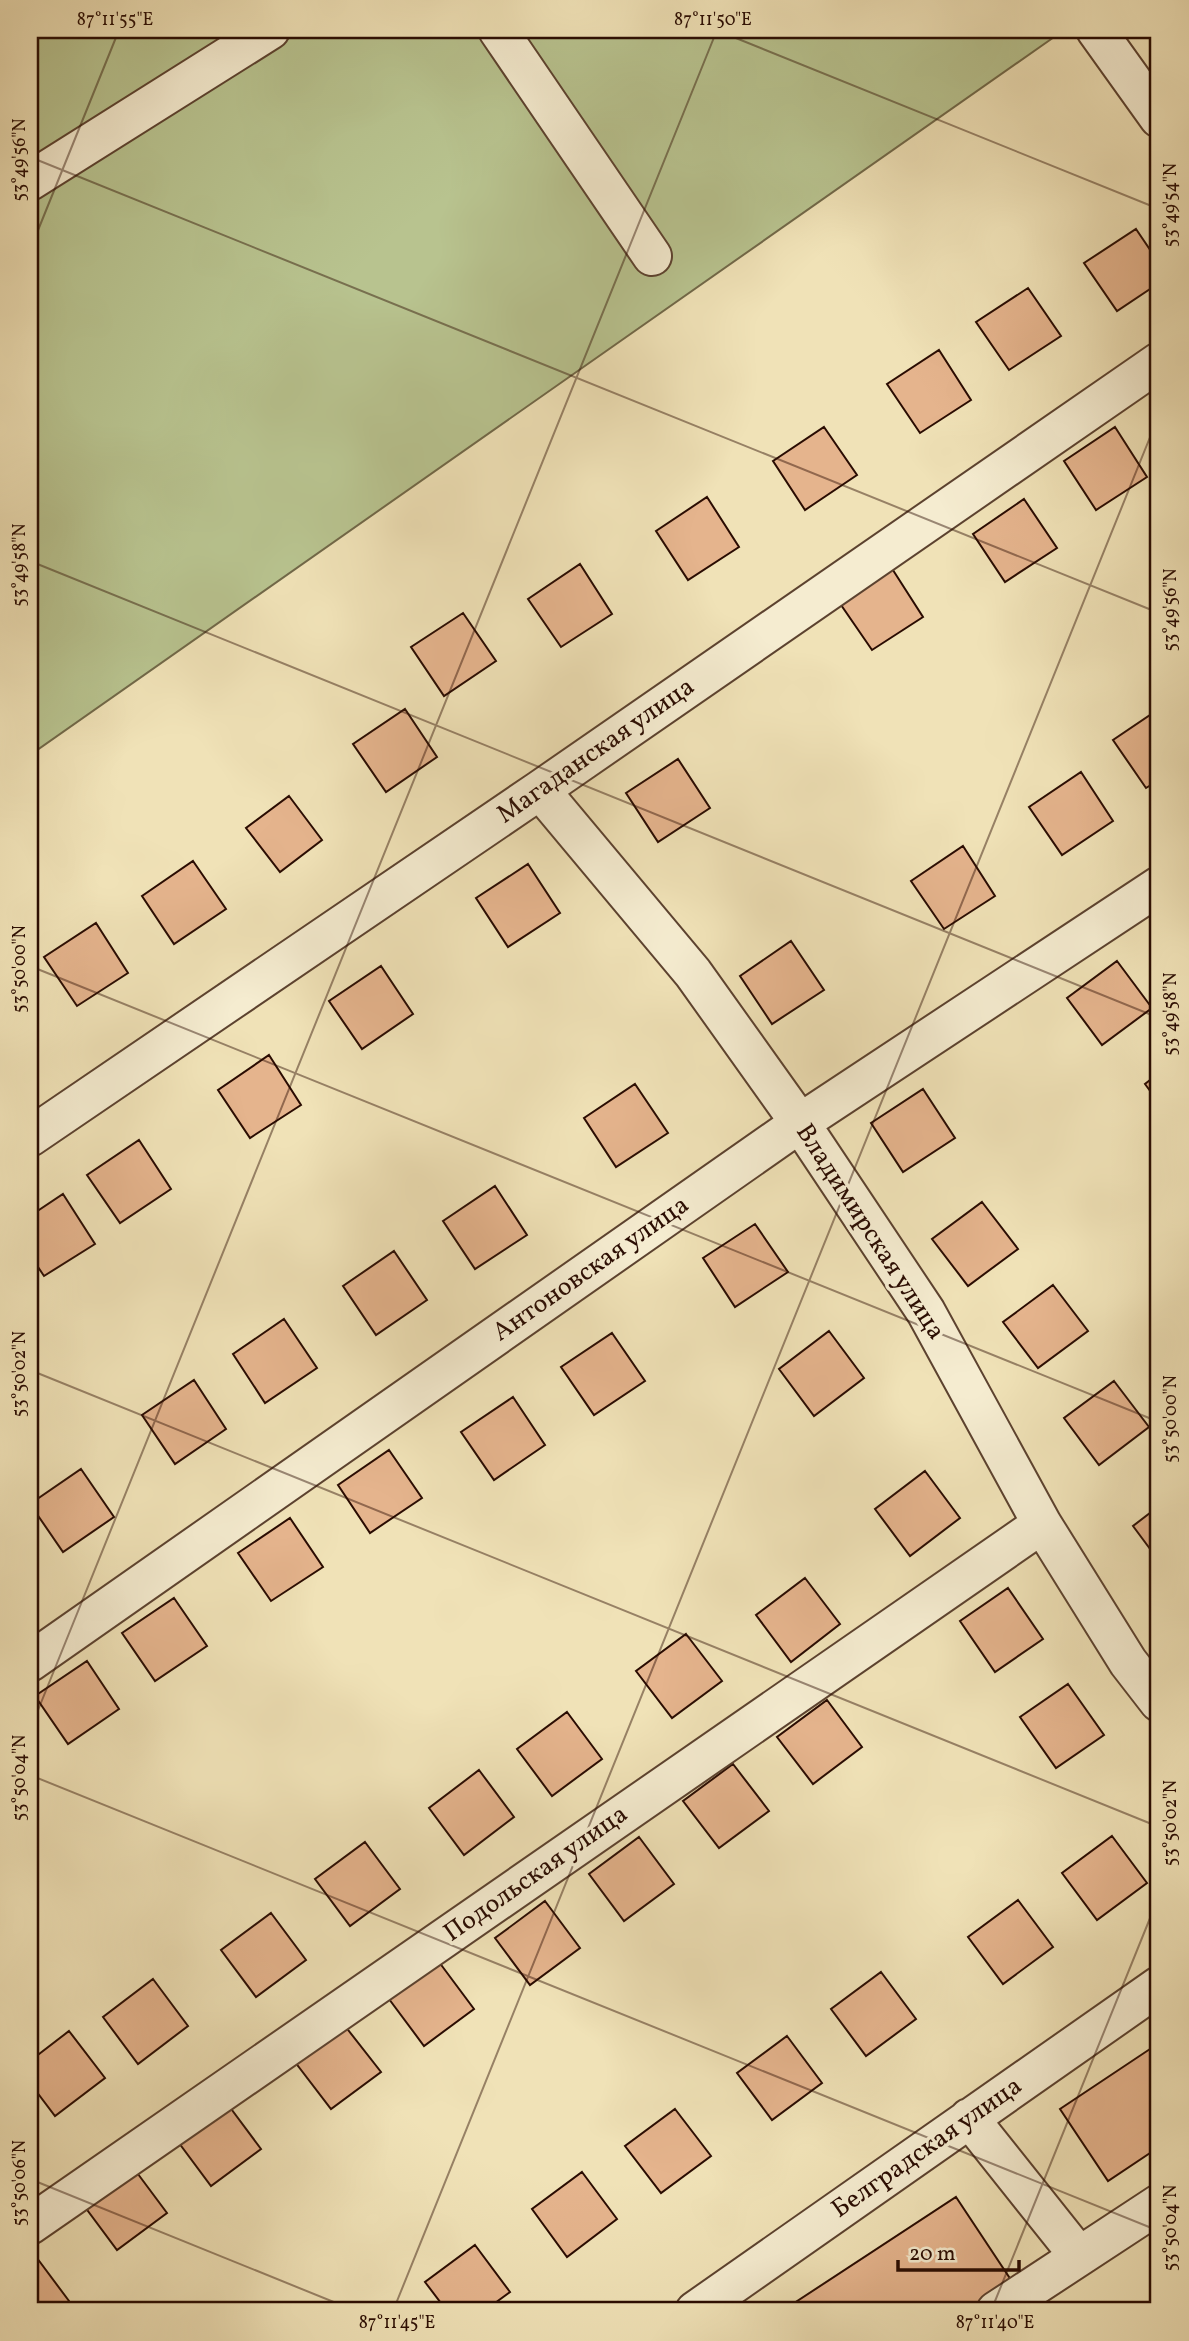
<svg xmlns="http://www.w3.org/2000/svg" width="1189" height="2341" font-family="Vollkorn,serif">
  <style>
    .green { fill: #b8c38f; stroke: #716848; stroke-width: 2 }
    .building { fill: #e5b48d; stroke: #2a0c02; stroke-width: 2 }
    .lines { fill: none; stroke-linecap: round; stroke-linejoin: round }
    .minor-casing { stroke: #5c422f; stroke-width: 42 }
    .minor { stroke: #f5ecd0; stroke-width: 38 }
    .ticks { fill: none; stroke: #2a0c02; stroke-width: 2; stroke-opacity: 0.45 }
    .labels { text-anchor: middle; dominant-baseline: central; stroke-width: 7; stroke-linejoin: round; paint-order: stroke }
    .street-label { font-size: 26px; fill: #2a0c02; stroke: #f5ecd0 }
    .neatline { fill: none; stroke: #2a0c02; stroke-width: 2.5 }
    .ticks-label { font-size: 18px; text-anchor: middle; fill: #2a0c02 }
  </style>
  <rect width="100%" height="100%" fill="#f0e2b7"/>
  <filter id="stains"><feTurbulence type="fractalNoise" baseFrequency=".00286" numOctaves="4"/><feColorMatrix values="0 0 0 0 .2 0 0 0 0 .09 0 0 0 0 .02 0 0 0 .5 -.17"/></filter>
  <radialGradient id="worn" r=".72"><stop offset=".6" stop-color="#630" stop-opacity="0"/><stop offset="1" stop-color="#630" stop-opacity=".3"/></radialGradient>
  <path class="green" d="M 30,30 L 1038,30 L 1057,35 L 30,755 Z"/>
  <path class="building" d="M 1136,229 L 1159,263 L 1159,283 L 1117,311 L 1084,263 Z
    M 1028,288 L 1061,336 L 1009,370 L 976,322 Z
    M 939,350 L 971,400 L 920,433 L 887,384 Z
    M 824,427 L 857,475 L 805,510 L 773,461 Z
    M 1115,427 L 1147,477 L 1096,510 L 1064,461 Z
    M 707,497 L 739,547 L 688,580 L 656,531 Z
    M 1024,499 L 1057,548 L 1005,582 L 973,534 Z
    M 580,564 L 612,614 L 561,647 L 528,599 Z
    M 891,567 L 923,617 L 872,650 L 839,602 Z
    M 463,613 L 496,661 L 444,696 L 411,647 Z
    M 405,709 L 437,757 L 386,792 L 353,744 Z
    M 1159,709 L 1159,780 L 1146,788 L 1113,740 Z
    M 678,759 L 710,808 L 658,842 L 626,793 Z
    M 1081,772 L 1113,821 L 1062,855 L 1029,807 Z
    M 289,796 L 322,840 L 280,872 L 246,828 Z
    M 963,846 L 995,896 L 944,929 L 911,881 Z
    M 193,861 L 226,909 L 174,944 L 142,896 Z
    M 528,864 L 560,913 L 508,947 L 476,898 Z
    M 96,923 L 128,973 L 77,1006 L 44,957 Z
    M 791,941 L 824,990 L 772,1024 L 740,976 Z
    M 1117,961 L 1152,1008 L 1102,1045 L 1067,998 Z
    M 381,966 L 413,1014 L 362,1049 L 329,1001 Z
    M 269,1055 L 301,1105 L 250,1138 L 218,1090 Z
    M 1159,1073 L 1159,1103 L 1145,1084 Z
    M 635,1084 L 668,1133 L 616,1167 L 584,1118 Z
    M 923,1089 L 955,1138 L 903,1172 L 871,1123 Z
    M 139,1140 L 171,1189 L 120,1223 L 87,1175 Z
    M 495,1186 L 527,1235 L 475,1269 L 443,1221 Z
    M 63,1194 L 95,1244 L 44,1276 L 30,1255 L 30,1216 Z
    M 982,1202 L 1018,1249 L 968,1286 L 932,1239 Z
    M 755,1224 L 788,1272 L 735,1307 L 703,1258 Z
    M 394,1251 L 427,1300 L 376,1335 L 343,1286 Z
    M 1053,1285 L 1088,1331 L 1038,1368 L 1003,1322 Z
    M 284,1319 L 317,1368 L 265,1403 L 233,1354 Z
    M 829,1331 L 864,1378 L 814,1416 L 779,1369 Z
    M 612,1333 L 645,1381 L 594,1415 L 561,1367 Z
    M 194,1380 L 226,1429 L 175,1464 L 142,1415 Z
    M 1114,1381 L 1149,1427 L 1099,1465 L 1064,1418 Z
    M 513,1397 L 545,1445 L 494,1480 L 461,1432 Z
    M 389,1450 L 422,1498 L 370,1533 L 338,1485 Z
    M 81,1469 L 114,1517 L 63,1552 L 30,1504 Z
    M 925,1471 L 960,1518 L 910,1556 L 875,1509 Z
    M 1159,1506 L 1159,1561 L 1133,1526 Z
    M 290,1518 L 323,1567 L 271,1601 L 238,1553 Z
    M 805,1578 L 840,1624 L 791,1662 L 756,1615 Z
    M 1008,1588 L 1043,1639 L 995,1672 L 960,1621 Z
    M 174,1598 L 207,1646 L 155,1681 L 122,1633 Z
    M 686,1634 L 722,1681 L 672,1718 L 636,1671 Z
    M 87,1661 L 119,1709 L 68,1744 L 35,1696 Z
    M 1068,1684 L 1104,1735 L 1056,1768 L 1020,1717 Z
    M 827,1700 L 862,1747 L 813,1784 L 777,1737 Z
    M 567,1712 L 602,1759 L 552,1796 L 517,1749 Z
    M 733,1764 L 769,1811 L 719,1848 L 683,1801 Z
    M 479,1770 L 514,1817 L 464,1855 L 429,1808 Z
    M 1112,1836 L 1147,1883 L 1097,1920 L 1062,1873 Z
    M 639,1837 L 674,1884 L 624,1921 L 589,1874 Z
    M 365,1842 L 400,1889 L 350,1926 L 315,1879 Z
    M 1018,1900 L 1053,1947 L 1003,1984 L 968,1937 Z
    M 545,1901 L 580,1948 L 530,1985 L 495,1938 Z
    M 271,1913 L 306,1960 L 256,1997 L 221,1950 Z
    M 439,1962 L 474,2009 L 424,2046 L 389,1999 Z
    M 881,1972 L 916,2019 L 866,2056 L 831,2009 Z
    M 153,1979 L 188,2026 L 138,2064 L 103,2017 Z
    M 345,2026 L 381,2072 L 331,2109 L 295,2062 Z
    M 69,2031 L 105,2078 L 55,2116 L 30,2083 L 30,2061 Z
    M 787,2036 L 822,2083 L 772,2120 L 737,2073 Z
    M 1159,2043 L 1159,2147 L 1108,2181 L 1060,2109 Z
    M 226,2102 L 261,2149 L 211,2186 L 176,2139 Z
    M 675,2109 L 711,2156 L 661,2193 L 625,2146 Z
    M 132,2166 L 167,2213 L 117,2250 L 82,2203 Z
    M 582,2172 L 617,2219 L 567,2257 L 532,2209 Z
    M 956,2197 L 1013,2283 L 971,2311 L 782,2311 Z
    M 475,2245 L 510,2292 L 484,2311 L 447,2311 L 425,2282 Z
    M 34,2254 L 69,2301 L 55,2311 L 30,2311 L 30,2257 Z"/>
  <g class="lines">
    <g class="minor-casing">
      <path id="minor" d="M 498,30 L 652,256
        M 1096,30 L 1159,118
        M 30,181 L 270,30
        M 540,790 L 693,973 L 800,1123 L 926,1312 L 1042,1524 L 1128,1662 L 1159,1702
        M 30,1137 L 540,790 L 1159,362
        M 30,1662 L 800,1123 L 1159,886
        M 969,2118 L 1079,2256
        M 30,2225 L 1042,1524
        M 695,2311 L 1159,1986
        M 996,2311 L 1159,2204"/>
    </g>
    <use href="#minor" class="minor"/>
  </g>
  <path class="ticks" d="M 716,30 L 1159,209M 30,157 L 1159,613M 30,250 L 119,30M 30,561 L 1159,1018M 30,966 L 1159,1422M 30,1370 L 1159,1827M 30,1730 L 717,30M 30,1775 L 1159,2231M 30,2179 L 356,2311M 393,2311 L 1159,415M 991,2311 L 1159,1896"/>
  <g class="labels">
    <g class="street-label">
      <text transform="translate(596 751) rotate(-35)">Магаданская улица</text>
      <text transform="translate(870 1232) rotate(57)">Владимирская улица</text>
      <text transform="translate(591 1269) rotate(-35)">Антоновская улица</text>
      <text transform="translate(536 1874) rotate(-35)">Подольская улица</text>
      <text transform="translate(927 2148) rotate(-35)">Белградская улица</text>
    </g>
  </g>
  <rect width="1189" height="2341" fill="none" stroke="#f0e2b7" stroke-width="77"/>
  <path d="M898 2260v10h121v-10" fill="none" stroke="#2a0c02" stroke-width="3.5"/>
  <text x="909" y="2260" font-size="21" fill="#2a0c02" stroke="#f5ecd0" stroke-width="5" paint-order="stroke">20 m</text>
  <rect x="38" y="38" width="1112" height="2264" class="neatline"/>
  <g class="ticks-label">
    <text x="115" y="25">87°11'55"E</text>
    <text x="713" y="25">87°11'50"E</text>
    <text transform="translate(19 160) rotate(-90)" y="6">53°49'56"N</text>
    <text transform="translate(1170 205) rotate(-90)" y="6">53°49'54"N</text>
    <text transform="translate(19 565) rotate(-90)" y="6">53°49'58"N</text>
    <text transform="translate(1170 610) rotate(-90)" y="6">53°49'56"N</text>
    <text transform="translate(19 969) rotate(-90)" y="6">53°50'00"N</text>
    <text transform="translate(1170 1014) rotate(-90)" y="6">53°49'58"N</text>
    <text transform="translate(19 1374) rotate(-90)" y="6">53°50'02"N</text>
    <text transform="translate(1170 1419) rotate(-90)" y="6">53°50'00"N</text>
    <text transform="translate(19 1778) rotate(-90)" y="6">53°50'04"N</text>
    <text transform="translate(1170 1823) rotate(-90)" y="6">53°50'02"N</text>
    <text transform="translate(19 2183) rotate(-90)" y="6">53°50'06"N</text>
    <text transform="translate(1170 2228) rotate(-90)" y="6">53°50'04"N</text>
    <text x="397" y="2328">87°11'45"E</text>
    <text x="995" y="2328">87°11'40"E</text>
  </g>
  <rect width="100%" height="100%" filter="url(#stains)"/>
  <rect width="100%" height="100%" fill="url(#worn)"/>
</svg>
